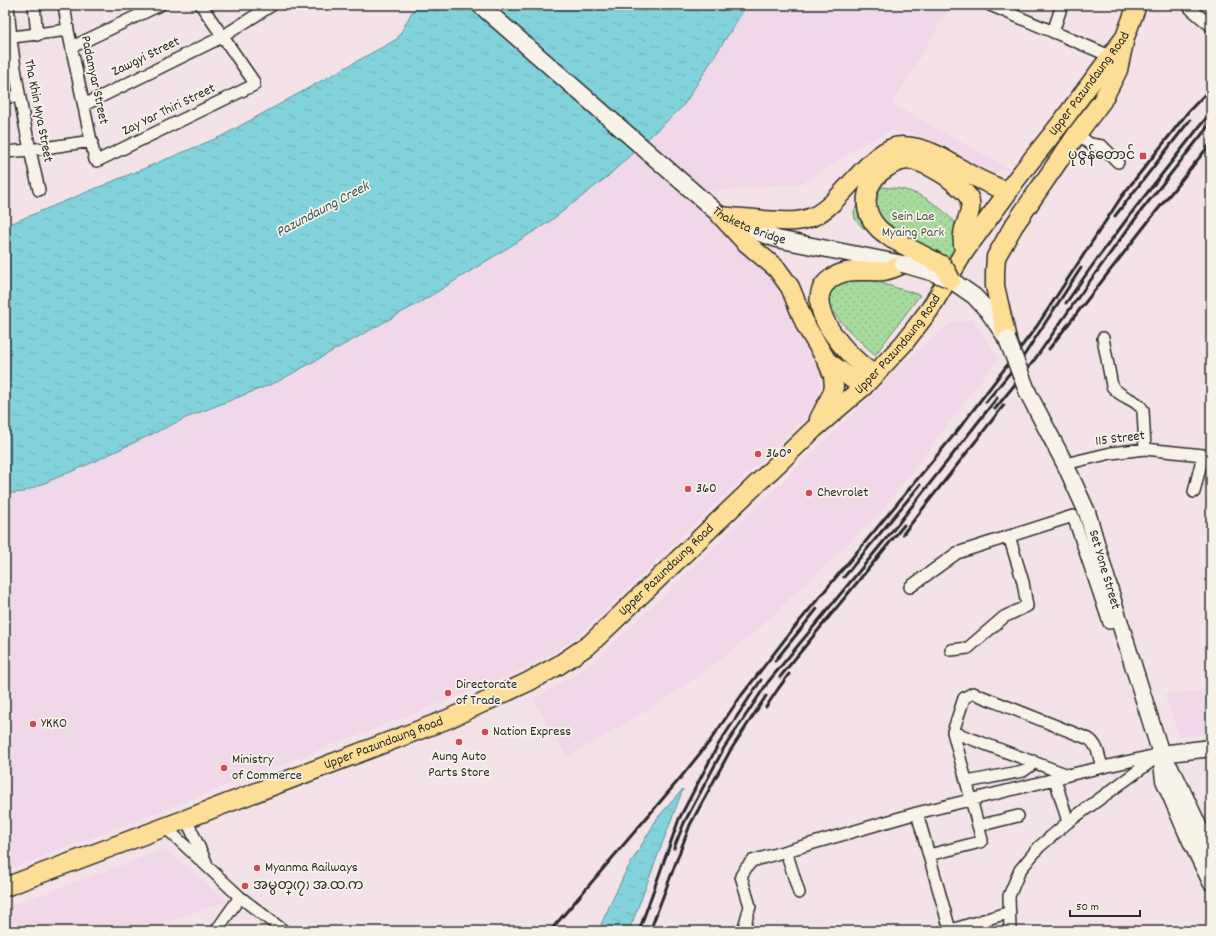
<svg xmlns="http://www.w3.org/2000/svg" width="1216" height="936" font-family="Dekko,'Noto Sans Myanmar',sans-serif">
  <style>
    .built { fill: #f0d8e8 }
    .park { fill: url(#park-dots); stroke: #688364 }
    .water { fill: url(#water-ripples); stroke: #5f8f94 }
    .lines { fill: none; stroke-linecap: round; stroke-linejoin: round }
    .street-casing { stroke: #2b2b2b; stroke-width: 14 }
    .secondary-casing { stroke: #2b2b2b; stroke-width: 19 }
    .primary-casing { stroke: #2b2b2b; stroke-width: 21 }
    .street { stroke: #f7f3e8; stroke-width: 11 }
    .secondary { stroke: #f7f3e8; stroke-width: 16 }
    .primary { stroke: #fdde96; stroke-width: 18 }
    .rail { stroke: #2b2b2b; stroke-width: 3 }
    .secondary-bridge-casing { stroke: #2b2b2b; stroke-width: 19; stroke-linecap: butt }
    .primary-bridge-casing { stroke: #2b2b2b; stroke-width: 21; stroke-linecap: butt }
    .secondary-bridge { stroke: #f7f3e8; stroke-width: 16 }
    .primary-bridge { stroke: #fdde96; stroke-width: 18 }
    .poi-dot { fill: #d1495b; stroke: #f7f3e8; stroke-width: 1.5 }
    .labels { text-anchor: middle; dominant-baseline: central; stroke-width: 3.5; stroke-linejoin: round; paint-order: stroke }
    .street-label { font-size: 14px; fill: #2b2b2b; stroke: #f7f3e8 }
    .poi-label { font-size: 14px; fill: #2b2b2b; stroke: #f7f3e8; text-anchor: start }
    .park-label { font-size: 14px; fill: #4a5748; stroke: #f7f3e8 }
    .water-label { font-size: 15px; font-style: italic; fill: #405557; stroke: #f7f3e8 }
  </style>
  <defs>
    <pattern id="park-dots" width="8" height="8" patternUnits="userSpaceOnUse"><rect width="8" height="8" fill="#a6db9d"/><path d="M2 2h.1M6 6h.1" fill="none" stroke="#8fbc87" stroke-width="1.8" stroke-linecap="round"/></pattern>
    <pattern id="water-ripples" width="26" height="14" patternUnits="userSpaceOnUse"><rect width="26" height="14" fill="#81d2da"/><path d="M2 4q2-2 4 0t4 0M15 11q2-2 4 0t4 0" fill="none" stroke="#70b4bb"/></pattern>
  </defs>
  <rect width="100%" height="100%" fill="#f3e3e8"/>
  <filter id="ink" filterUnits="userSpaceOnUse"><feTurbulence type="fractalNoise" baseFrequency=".025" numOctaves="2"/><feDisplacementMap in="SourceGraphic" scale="8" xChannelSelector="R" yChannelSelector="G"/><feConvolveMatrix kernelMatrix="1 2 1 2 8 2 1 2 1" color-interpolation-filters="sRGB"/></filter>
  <g filter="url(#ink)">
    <path class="built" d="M 747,5 L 951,5 L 892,104 L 1008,168 L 995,173 L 974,165 L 951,149 L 915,134 L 891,131 L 866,142 L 804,183 L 706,192 L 695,204 L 761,264 L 780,288 L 793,314 L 808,351 L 821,372 L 820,389 L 813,408 L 799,424 L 578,636 L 544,658 L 511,675 L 441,703 L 5,871 L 5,494 L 23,492 L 89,464 L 188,417 L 277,382 L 424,300 L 549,222 L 683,106 Z
      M 973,319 L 998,358 L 881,512 L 754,633 L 699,676 L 654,706 L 567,758 L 533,699 L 573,676 L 599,657 L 824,442 L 912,355 L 951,323 Z
      M 1211,690 L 1211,734 L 1179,736 L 1164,694 Z
      M 165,849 L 227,901 L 141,931 L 5,931 L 5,908 Z"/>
    <path class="park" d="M 883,187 C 890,188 898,188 905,190 C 930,196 953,216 965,238 L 941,276 L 862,227 L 855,219 L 854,212 L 860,197 L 873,188 Z
      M 855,275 L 920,295 L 875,355 C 862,342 833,320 829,301 C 829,297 830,292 831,288 Z"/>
    <path class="water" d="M 420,5 L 747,5 L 683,106 L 607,177 L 549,222 L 424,300 L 277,382 L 188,417 L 89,464 L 23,492 L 5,494 L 5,226 L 222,136 L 397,39 L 412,12 Z
      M 683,789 L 629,931 L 599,931 L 602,922 L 625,873 L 658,817 Z"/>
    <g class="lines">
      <g class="street-casing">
        <path id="street" d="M 8,5 C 12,67 25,130 39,190
          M 34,5 L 37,35
          M 64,5 L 68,30 L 95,160 L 97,161 L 254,85 L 254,82 L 201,5
          M 990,5 L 1110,56
          M 1188,5 L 1191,9 L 1211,26
          M 1053,32 L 1062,5
          M 5,38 L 68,30
          M 72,47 L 160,5
          M 5,97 L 20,97
          M 84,105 L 222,37 L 272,5
          M 1077,134 L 1090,144 L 1102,146 L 1118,162
          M 5,152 L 30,150 L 92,141
          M 1103,338 L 1112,386 C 1121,399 1136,398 1143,410 L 1145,449
          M 1065,464 L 1111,453 L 1145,449 L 1203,455 L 1194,492
          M 910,587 L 957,553 L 1073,516 L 1109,623 L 1119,621
          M 951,650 L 968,648 L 1004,617 L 1027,606 L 1023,582 L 1009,536
          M 953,732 L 1068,775
          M 1055,779 L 1068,822
          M 967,782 L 1023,771 L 1030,766 L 1033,761
          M 917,813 L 950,930
          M 186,819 L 206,862
          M 978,826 L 1018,816
          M 165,827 L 240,897 L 284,931
          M 786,851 L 799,893
          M 929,855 L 980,842 L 982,840 L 953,732 L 964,698 L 973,693 L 1089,739 C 1098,745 1099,757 1102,767
          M 216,931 L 240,897
          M 743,931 L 750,906 L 741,876 L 746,868 L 752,861 L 917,813 L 1055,779 L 1068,775 L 1161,754
          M 948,931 L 1010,912
          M 1010,931 L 1009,896 L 1020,870 L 1039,847 L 1068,822 L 1157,757"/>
      </g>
      <g class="secondary-casing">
        <g id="secondary">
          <path id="s1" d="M 480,5 L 721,216 L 749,229 L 777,239 L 903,264"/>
          <path d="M 951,280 L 974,296 L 988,311 L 1005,336"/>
          <path id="s2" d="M 1028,393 L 1065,464 L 1087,512 L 1114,604 L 1161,754 L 1164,780 L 1187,833 L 1211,882"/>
          <path d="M 1161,754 L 1211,748"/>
          <path d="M 1163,757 L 1175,776 L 1211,853"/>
        </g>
      </g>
      <g class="primary-casing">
        <g id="primary">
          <path d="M 721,216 C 735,218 749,218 764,220 C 781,221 798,224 814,216 C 843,203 873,144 903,146 C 932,147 951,164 975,177 C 986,183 997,187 1008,192"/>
          <path d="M 721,216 L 744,241 L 777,269 L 790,287 L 806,326 L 827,361 L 833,376 L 834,387 L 832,394 L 819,419"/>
          <path d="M 892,239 C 888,236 882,232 878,228 C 859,208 865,180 888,167 C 896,162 906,159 915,161 C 926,164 937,170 947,177 C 953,182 966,191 969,198 C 974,211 964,222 963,234 C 962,239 963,246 964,252"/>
          <path d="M 1007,339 L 995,286 L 995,272 L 996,257 L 1013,227 L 1077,134 L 1102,101 L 1118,70 L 1124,42"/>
          <path d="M 827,361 L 863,387"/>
          <path d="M 875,375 C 852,361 791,300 835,276 C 850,268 867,272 883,271 C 890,270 897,267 903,264"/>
          <path id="s3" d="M 5,887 L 165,827 L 448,719 L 528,682 L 559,665 L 590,644 L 814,429 L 863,387 L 904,343 L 930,309 L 964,252 L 1008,192 L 1015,181 L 1061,123 L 1125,37 L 1137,5"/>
        </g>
      </g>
      <use href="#street" class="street"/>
      <use href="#secondary" class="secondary"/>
      <use href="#primary" class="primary"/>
      <path class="rail" d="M 1115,216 L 1190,120
        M 1066,303 L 1097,259 L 1136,207 L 1211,112
        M 1049,349 L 1151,218 L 1211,143
        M 986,402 L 1023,357 L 1081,268
        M 995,409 L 1033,362 L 1079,296 L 1141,211 L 1211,123
        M 903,534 L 1004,405
        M 844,577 L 920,485
        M 775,661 L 817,609
        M 780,677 L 904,525
        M 766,707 L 778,689 L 789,674
        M 674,848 L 684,823 L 724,748 L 768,682 L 898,524 L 997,398
        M 550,931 L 677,782 L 710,741 L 741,696 L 789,634 L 958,430 L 1037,326 L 1122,196 L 1188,112 L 1211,88
        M 639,931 L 679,819 L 718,745 L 761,680
        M 650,931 L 690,825 L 730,751 L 766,696"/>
      <g class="secondary-bridge-casing">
        <path id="secondary-bridge" d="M 903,264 L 934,273 L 951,280
          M 1007,339 L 1028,393"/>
      </g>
      <g class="primary-bridge-casing">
        <path id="primary-bridge" d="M 892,239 L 942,265 L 947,272 L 951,280"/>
      </g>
      <use href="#secondary-bridge" class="secondary-bridge"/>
      <use href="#primary-bridge" class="primary-bridge"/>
    </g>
  </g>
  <g class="poi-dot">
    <rect x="1139" y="152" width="8" height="8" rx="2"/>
    <circle cx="758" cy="454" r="4"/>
    <circle cx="688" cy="489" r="4"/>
    <circle cx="809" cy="493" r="4"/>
    <circle cx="448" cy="693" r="4"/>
    <circle cx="33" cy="724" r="4"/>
    <circle cx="485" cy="732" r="4"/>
    <circle cx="459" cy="742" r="4"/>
    <circle cx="224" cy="768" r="4"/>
    <circle cx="257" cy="868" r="4"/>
    <circle cx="245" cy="886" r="4"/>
  </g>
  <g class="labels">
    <g class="street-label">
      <text transform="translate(146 57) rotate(-26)">Zawgyi Street</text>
      <text transform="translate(94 80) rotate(78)">Padamyar Street</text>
      <text stroke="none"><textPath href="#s3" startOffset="1389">Upper Pazundaung Road</textPath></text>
      <text transform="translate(169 110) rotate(-26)">Zay Yar Thiri Street</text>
      <text transform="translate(38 111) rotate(79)">Tha Khin Mya Street</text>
      <text stroke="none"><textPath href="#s1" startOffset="350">Thaketa Bridge</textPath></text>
      <text stroke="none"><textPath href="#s3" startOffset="1065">Upper Pazundaung Road</textPath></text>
      <text transform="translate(1120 439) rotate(-7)">115 Street</text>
      <text stroke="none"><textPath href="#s3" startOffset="741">Upper Pazundaung Road</textPath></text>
      <text stroke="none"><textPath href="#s2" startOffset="193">Set Yone Street</textPath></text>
      <text stroke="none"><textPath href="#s3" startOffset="405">Upper Pazundaung Road</textPath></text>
    </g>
    <g class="poi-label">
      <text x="1135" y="156" text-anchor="end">ပုဇွန်တောင်</text>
      <text x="766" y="454">360°</text>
      <text x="696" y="489">360</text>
      <text x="817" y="493">Chevrolet</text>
      <text x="456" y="685">Directorate<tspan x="456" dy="16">of Trade</tspan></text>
      <text x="41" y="724">YKKO</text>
      <text x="493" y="732">Nation Express</text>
      <text x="459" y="757" text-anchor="middle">Aung Auto<tspan x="459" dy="16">Parts Store</tspan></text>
      <text x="232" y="760">Ministry<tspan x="232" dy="16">of Commerce</tspan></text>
      <text x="265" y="868">Myanma Railways</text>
      <text x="253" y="886">အမွတ္(၇) အ.ထ.က</text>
    </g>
    <g class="park-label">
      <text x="913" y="217">Sein Lae<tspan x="913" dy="16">Myaing Park</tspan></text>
    </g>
    <g class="water-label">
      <text transform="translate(323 210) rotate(-28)">Pazundaung Creek</text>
    </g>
  </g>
  <rect width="1216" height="936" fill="none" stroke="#f7f3e8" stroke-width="20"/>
  <rect x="10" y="10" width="1196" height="916" fill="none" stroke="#2b2b2b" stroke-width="1.5" filter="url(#ink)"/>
  <path d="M1070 910v6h70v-6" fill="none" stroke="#2b2b2b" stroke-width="2"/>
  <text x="1076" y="910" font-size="12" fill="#2b2b2b" stroke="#f7f3e8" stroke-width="3" paint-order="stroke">50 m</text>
</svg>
